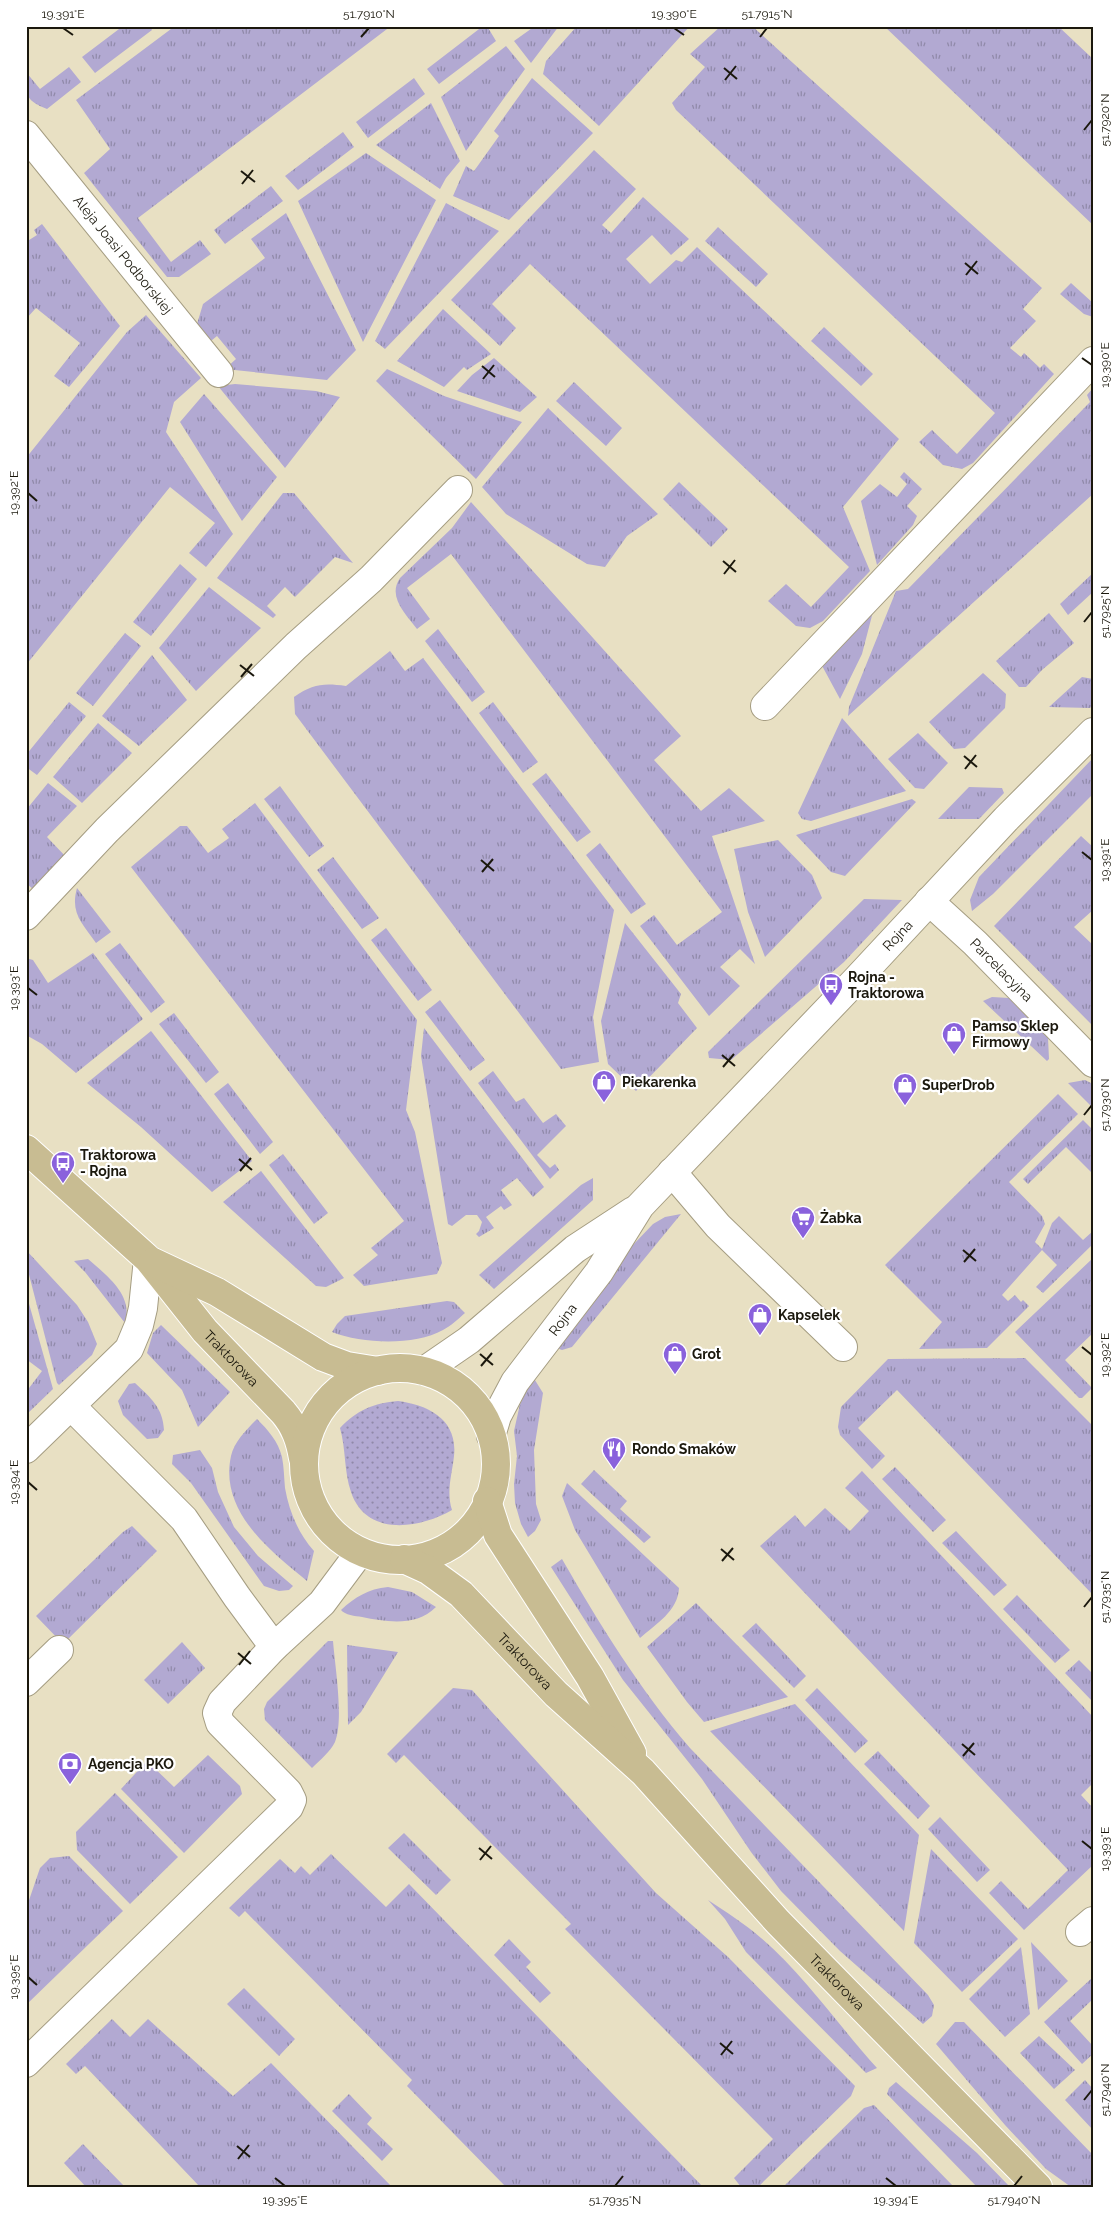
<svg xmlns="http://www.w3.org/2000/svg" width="1119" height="2213" font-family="Raleway,sans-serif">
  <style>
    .grass { fill: url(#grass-tufts) }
    .garden { fill: url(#garden-dots) }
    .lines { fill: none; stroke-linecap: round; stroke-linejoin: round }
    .minor-casing { stroke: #a59d82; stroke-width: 30 }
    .major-casing { stroke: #fff; stroke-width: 30 }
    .minor { stroke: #fff; stroke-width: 28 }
    .major { stroke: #c8bc92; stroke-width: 28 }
    .ticks { fill: none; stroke: #1b180d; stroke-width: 2 }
    .labels { text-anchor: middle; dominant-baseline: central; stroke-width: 4.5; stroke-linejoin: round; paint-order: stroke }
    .street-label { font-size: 14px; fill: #1b180d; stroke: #fff }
    .poi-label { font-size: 14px; font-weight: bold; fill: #1b180d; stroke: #fff; text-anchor: start }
    .neatline { fill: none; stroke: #1b180d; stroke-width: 2 }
    .ticks-label { font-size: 12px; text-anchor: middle; fill: #1b180d }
  </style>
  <defs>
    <pattern id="grass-tufts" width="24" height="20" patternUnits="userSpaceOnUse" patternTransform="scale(1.25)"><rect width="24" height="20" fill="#b2a9d2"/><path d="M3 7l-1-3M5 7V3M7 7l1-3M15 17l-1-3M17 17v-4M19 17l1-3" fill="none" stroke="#9089a9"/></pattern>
    <pattern id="garden-dots" width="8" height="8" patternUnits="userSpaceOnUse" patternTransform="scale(1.25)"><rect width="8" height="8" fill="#b2a9d2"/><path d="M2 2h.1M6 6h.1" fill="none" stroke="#9089a9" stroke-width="1.8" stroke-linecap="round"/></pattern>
  </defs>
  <rect width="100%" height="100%" fill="#e8e0c3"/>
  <path class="grass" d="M 123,26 L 150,26 L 152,30 L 95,73 L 82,57 Z
    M 175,26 L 391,26 L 138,218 L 171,262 L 200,240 L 211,254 L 179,277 L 167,277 L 84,173 L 110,149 L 76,100 Z
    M 483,26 L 487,26 L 496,41 L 439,84 L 427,69 Z
    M 535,26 L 559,26 L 531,63 L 514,41 Z
    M 577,26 L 690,26 L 599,126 L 543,74 L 546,61 Z
    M 721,26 L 752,26 L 1042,288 L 1023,309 L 1036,321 L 1010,348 L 1021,357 L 1024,353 L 1040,368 L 1044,364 L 1054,374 L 973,463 L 962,469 L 943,465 L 919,442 L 932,430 L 957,454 L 995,413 L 676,110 L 672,103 L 705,67 L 690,54 Z
    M 884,26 L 1058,26 L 1093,59 L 1093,225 Z
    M 506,46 L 525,69 L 466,151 L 441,97 Z
    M 69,67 L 81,82 L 47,109 C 24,100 26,94 26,72 L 40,89 Z
    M 414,78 L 425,94 L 368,138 L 356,122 Z
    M 532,78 L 593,133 L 509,220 L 453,196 L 466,166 L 474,171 L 499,136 L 494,131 Z
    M 431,103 L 460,161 L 446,178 L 440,189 L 376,145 Z
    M 343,132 L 354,147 L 298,190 L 285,176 Z
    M 594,150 L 636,189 L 602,225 L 611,233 L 643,197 L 689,239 L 671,255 L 652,235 L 626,259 L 650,284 L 676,260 L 682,262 L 697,247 L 899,439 L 843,507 L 870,571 L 823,621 L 810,628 L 796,626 L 768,601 L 786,584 L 811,607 L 849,567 L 530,264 L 492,304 L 516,328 L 500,346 L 451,300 Z
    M 366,153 L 436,200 L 363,342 L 298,201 Z
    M 271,186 L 283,201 L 225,244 L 214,230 Z
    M 446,203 L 499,231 L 385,349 L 375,341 Z
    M 286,213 L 356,350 L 327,380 L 225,369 L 236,359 L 217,336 L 206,345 L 197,324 L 203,304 L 265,258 L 251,239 Z
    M 42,224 L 120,326 L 69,387 L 54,376 L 80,343 L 36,308 L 26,319 L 26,242 L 37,235 L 34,230 Z
    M 718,227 L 768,274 L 756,287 L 705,241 Z
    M 1071,283 L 1093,303 L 1093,317 L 1084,314 L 1060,294 Z
    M 443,309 L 491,354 L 467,370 L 464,367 L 444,387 L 397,361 Z
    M 146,315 L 201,378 L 174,402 L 166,432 L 233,534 L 206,567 L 189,553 L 215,523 L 170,487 L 26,665 L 26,458 L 127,332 Z
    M 824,327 L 873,374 L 861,386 L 811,341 Z
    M 494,358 L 537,397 L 520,412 L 457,391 L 472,375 Z
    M 387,369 L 444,396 L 522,422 L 476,479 L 376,381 Z
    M 574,382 L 622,428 L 606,446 L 556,401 Z
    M 235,384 L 316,391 L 340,397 L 285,468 L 218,386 Z
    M 1093,388 L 1093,494 L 848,716 L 849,707 L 896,591 L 908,589 L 1090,402 L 1087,395 Z
    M 204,394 L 277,477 L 242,521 L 180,422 Z
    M 548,408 L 658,514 L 627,536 L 605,567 L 587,564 L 506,514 L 482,487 Z
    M 904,472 L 922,489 L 907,506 L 917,516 L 913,525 L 877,565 L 861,501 L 880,484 L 897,497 L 907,484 L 900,477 Z
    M 679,482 L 728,529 L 711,547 L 663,499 Z
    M 283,493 L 294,493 L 353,563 L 335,557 L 295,597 L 285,587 L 267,606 L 276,615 L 273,618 L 217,578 Z
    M 471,502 L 681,736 L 654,760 L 701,811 L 729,788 L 765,821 L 712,836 L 755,964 L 740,949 L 720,967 L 740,986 L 709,1016 L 640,926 L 654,915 L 677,945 L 722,912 L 451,554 L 407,588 L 430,619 L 417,629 C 406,614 387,597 400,578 L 452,528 Z
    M 180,564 L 197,579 L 151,636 L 133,622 Z
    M 1093,573 L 1093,592 L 1068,615 L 1060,604 Z
    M 209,587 L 261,628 L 196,691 L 159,648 Z
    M 875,604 L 862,654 L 840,699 L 820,662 Z
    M 1049,613 L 1074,643 L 1042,670 L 1026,687 L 1019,687 L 996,661 Z
    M 438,629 L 485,692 L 472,702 L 425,641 Z
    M 125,633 L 141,646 L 93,706 L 76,693 Z
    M 390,651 L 405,671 L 423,658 L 614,910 L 593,1017 L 599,1062 L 561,1069 L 295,714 L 294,697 C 313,684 323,683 346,686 Z
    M 152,655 L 187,700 L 139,746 L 102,716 Z
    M 983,673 L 1006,694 L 1005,708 L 965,748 L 954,749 L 929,722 Z
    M 1082,677 L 1093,679 L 1093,705 L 1090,708 L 1049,707 Z
    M 69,702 L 86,716 L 37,775 L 26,767 L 26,755 Z
    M 493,702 L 538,762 L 523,773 L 479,713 Z
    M 842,718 L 906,791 L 811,821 L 802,819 L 798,813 Z
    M 98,723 L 132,753 L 82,803 L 53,777 Z
    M 918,733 L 948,763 L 924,789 L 915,788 L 888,759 Z
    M 1093,758 L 1093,794 L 993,894 L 972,911 L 970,900 L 979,877 Z
    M 546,773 L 591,832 L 577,842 L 532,784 Z
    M 48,783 L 77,806 L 47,837 L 67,858 L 34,890 L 26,883 L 26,810 Z
    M 280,786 L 324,846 L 309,857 L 264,799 Z
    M 969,787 L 1002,788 L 1004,793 L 979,819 L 938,819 Z
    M 912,799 L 916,802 L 845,876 L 831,872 L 796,835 Z
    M 255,803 L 417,1020 L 406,1110 L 415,1132 L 442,1263 L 437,1274 L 364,1286 L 353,1275 L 378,1255 L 371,1248 L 404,1221 L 131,867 L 180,826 L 187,826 L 208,853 L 229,838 L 222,829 Z
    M 1081,836 L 1093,847 L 1093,910 L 1074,927 L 1093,945 L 1093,1026 L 994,926 Z
    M 778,840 L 812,875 L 822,898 L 765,957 L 748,912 L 734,849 Z
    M 600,843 L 646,904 L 631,914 L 586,855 Z
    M 333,857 L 379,918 L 362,929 L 317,870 Z
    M 77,888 L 111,932 L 96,943 C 82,923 70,913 77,888 Z
    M 864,899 L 902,900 L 844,962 L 731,1060 L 709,1058 L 708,1052 Z
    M 625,923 L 681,994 L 678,1003 L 697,1028 L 636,1091 L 608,1064 L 601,1021 Z
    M 386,928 L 432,990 L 418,1001 L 371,940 Z
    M 120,943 L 165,1002 L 151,1013 L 105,954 Z
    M 93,953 L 143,1019 L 76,1073 L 42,1044 L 26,1035 L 26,958 L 33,960 L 48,983 Z
    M 992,997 L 1009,998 L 1048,1038 L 1049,1059 L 1047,1061 L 983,1001 Z
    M 440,1000 L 485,1060 L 470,1071 L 425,1012 Z
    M 174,1013 L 219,1072 L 206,1083 L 159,1024 Z
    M 424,1028 L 544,1187 L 533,1197 L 517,1178 L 501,1190 L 512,1205 L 504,1210 L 501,1206 L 486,1217 L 494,1228 L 479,1237 L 476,1234 L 479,1231 L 482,1222 L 477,1215 L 466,1215 L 452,1226 L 448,1224 L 421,1056 Z
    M 151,1031 L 252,1161 L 212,1192 L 141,1127 L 87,1083 Z
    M 493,1071 L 516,1102 L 524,1098 L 543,1123 L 556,1114 L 566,1126 L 537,1155 L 550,1168 L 555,1164 L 559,1170 L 550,1179 L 478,1083 Z
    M 1085,1080 L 1093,1084 L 1093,1108 L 1068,1083 Z
    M 228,1083 L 273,1142 L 260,1154 L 214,1094 Z
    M 1058,1094 L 1078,1114 L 1009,1182 L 1042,1216 L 1045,1224 L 1035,1242 L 1042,1249 L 1052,1223 L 1059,1216 L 1083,1240 L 1093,1231 L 1093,1244 L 1043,1293 L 1036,1287 L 1057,1265 L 1042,1250 L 1002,1295 L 1008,1301 L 1015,1295 L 1021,1302 L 1023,1300 L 1029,1306 L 987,1348 L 919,1349 L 942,1322 L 885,1265 Z
    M 1083,1120 L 1093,1130 L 1093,1174 L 1066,1147 L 1028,1184 L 1023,1179 Z
    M 283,1154 L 328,1213 L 314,1224 L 269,1165 Z
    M 261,1171 L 344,1278 L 326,1287 L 316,1286 L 223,1202 Z
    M 593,1178 L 593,1200 L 494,1289 L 479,1275 L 581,1185 Z
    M 681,1214 L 572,1347 L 562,1350 L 554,1347 L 632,1246 L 653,1224 L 665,1217 Z
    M 26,1250 L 77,1305 L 88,1322 L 97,1344 L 92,1355 L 59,1385 L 57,1383 L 26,1263 Z
    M 1093,1258 L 1093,1333 L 1065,1360 L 1092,1388 L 1082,1398 L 1079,1398 L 1015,1332 Z
    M 88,1259 C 106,1275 134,1295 125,1323 L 85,1272 L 74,1261 Z
    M 26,1293 L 53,1389 L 26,1415 L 26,1392 L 42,1371 L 26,1359 Z
    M 447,1301 L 454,1302 L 465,1313 C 458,1319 451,1326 443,1330 C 414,1346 363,1344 332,1332 L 337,1324 L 345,1316 Z
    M 161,1325 L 230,1392 L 198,1427 L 182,1390 L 147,1353 L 153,1333 Z
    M 1025,1358 L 1093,1426 L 1093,1595 L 897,1390 L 858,1428 L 885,1456 L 872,1469 L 840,1435 L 838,1427 L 841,1407 L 888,1359 Z
    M 533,1377 L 543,1393 L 534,1450 L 536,1504 L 541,1520 L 535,1531 L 528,1537 L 521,1524 L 515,1503 L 514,1484 L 517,1456 L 514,1431 L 520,1404 Z
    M 135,1383 C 151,1398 163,1408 164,1430 L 158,1438 L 147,1439 L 123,1415 L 118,1401 L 129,1384 Z
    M 257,1419 C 268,1430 278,1441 282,1457 C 284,1467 284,1478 285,1488 C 289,1511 298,1533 314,1551 L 307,1581 C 270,1551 219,1511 231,1456 C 234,1442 247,1429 257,1419 Z
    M 200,1450 L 212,1468 L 218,1492 L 234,1527 L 258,1556 L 293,1586 L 289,1590 L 279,1591 L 264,1586 L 191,1483 L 172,1464 L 173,1455 Z
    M 895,1467 L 946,1520 L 933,1532 L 882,1479 Z
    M 594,1470 L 627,1501 L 620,1509 L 651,1537 L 644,1543 L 581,1484 Z
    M 862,1471 L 1093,1717 L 1093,1783 L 1081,1795 L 1093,1808 L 1093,1865 L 1024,1930 L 989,1893 L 1001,1881 L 1028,1909 L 1068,1870 L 760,1546 L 795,1515 L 805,1527 L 825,1508 L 850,1531 L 869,1511 L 845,1488 Z
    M 567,1483 L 679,1588 C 678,1611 656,1624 640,1638 L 575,1530 L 562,1496 Z
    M 132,1526 L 157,1551 L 63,1644 L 36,1616 L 123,1532 Z
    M 956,1531 L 1007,1585 L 994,1596 L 942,1543 Z
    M 562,1559 C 600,1625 640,1690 690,1748 L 928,1995 L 934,2005 L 932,2016 L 923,2024 L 840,1951 L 781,1891 L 751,1852 L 702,1779 L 623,1680 L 551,1567 Z
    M 388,1587 L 412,1592 L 436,1607 C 416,1627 387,1622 362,1617 C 355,1616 345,1615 341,1610 C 355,1597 368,1589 388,1587 Z
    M 1017,1595 L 1070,1650 L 1055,1663 L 1003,1609 Z
    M 696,1603 L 788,1697 L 704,1722 L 687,1702 L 647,1647 Z
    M 756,1623 L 806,1676 L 794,1688 L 742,1636 Z
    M 328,1641 L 333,1641 C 335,1666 344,1720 335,1742 C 330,1752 320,1760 312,1768 L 265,1720 L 264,1709 L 267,1702 Z
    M 182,1642 L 205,1668 L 168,1704 L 144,1680 Z
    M 347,1645 L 398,1652 L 361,1712 L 348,1725 Z
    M 1079,1660 L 1093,1674 L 1093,1702 L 1065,1673 Z
    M 453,1688 L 472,1690 L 656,1893 L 728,1957 L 855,2086 L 851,2096 L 758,2187 L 741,2187 L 734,2178 L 773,2139 L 565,1929 L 571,1924 L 404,1755 L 396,1763 L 387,1754 Z
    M 817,1688 L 868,1741 L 855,1753 L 805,1700 Z
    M 795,1704 L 919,1835 L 904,1931 L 710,1731 Z
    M 878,1751 L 930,1806 L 918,1819 L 864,1764 Z
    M 208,1755 L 240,1786 L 242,1794 L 184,1853 L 121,1789 L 147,1761 L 174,1787 Z
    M 115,1793 L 178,1857 L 130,1904 L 77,1850 L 76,1832 Z
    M 940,1817 L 990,1870 L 977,1882 L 928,1829 Z
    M 404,1833 L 451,1880 L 436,1895 L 388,1848 Z
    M 931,1849 L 1018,1939 L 962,1992 L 914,1943 Z
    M 331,1854 L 386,1907 L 409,1884 L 703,2187 L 506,2187 L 407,2086 L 412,2080 L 245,1911 L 239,1917 L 229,1908 L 280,1859 L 295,1873 L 301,1866 L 310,1875 Z
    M 69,1856 L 123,1911 L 26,2005 L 26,1909 L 40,1868 L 50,1858 Z
    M 708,1900 C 726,1912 745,1924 761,1938 C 805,1976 838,2025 877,2068 L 866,2073 L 746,1952 L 725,1919 Z
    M 509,1939 L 531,1962 L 526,1967 L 551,1993 L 540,2003 L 494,1955 Z
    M 1031,1942 L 1068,1981 L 1038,2010 Z
    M 1021,1947 L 1030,2014 L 1005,2037 L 969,1999 Z
    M 1093,1977 L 1093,1999 L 1070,2021 L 1093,2046 L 1093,2054 L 1082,2064 L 1044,2022 Z
    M 244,1988 L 295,2039 L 279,2056 L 227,2004 Z
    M 112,2019 L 130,2037 L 148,2019 L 233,2096 L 271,2063 L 392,2187 L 200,2187 L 85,2066 L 76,2074 L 66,2064 Z
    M 955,2022 L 964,2022 L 1093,2155 L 1093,2187 L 1071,2187 L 1046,2169 L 1005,2125 L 936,2044 Z
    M 1039,2036 L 1075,2070 L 1054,2089 L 1020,2053 Z
    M 1085,2080 L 1093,2089 L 1093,2130 L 1065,2100 Z
    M 896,2082 L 977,2153 L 1010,2187 L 977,2187 L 887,2094 L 889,2088 Z
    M 349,2094 L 372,2118 L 367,2124 L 393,2149 L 382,2161 L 332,2111 Z
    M 874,2105 L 954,2187 L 783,2187 L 864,2108 Z
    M 83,2144 L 125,2187 L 86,2187 L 64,2163 Z"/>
  <path class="garden" d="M 398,1401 C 429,1405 458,1420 454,1456 C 452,1475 446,1491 452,1510 C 419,1529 366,1537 351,1492 C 344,1472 346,1449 340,1428 C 357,1410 374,1403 398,1401 Z"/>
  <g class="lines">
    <g class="minor-casing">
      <g id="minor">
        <path id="s1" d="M 26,135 L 219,373"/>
        <path d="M 765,706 L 1093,361"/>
        <path id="s2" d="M 929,901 L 975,943 L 1093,1063"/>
        <path d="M 26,916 L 107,830 L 296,646 L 371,579 L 458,490"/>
        <path d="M 672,1172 L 718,1226 L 843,1347"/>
        <path d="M 424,1371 L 469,1340 L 575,1249 L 633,1211"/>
        <path d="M 71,1406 L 184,1519 L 237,1597 L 274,1647"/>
        <path id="s3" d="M 491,1436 L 497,1416 L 515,1382 L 599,1272 L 640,1206 L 857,979 L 1006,819 L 1093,732"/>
        <path d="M 26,1449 L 129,1349 L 139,1325 L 143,1308 L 148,1259"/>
        <path d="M 26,1682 L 59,1650"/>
        <path d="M 1080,1932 L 1093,1921"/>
        <path d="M 26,2063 L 289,1807 L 292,1800 L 288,1792 L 220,1723 L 217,1713 L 222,1702 L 274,1647 L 322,1603 L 360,1552"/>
      </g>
    </g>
    <g class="major-casing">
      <g id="major">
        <path id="s4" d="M 26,1149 L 148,1259 L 205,1331 L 283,1412 C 295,1426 300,1440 303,1458"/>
        <path d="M 153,1262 L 217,1292 L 323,1357 L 347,1366 L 378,1371"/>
        <circle cx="400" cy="1464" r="96"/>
        <path d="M 487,1501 L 498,1535 L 590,1677 L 632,1753"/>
        <path id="s5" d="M 404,1559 L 428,1570 L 461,1594 L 556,1694 L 643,1772 L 778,1922 L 1038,2187"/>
      </g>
    </g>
    <use href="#minor" class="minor"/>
    <use href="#major" class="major"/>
  </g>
  <path class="ticks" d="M 63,28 L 73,35M 674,28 L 684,35M 361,37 L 369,28M 760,37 L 767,28M 724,68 L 737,79M 725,80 L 736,66M 1084,130 L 1092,120M 241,171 L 255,182M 242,184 L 253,170M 965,263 L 978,274M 966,275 L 977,261M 1082,358 L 1092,365M 482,366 L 495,377M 483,379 L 494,365M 28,493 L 37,501M 723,561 L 736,572M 724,574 L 735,560M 1084,622 L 1092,612M 240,665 L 254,676M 241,677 L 252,664M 964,756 L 977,767M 965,769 L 976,755M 1082,852 L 1092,860M 481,860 L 494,871M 482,872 L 493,859M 28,988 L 37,995M 722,1055 L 735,1066M 723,1067 L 734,1054M 1084,1115 L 1092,1105M 239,1159 L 252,1170M 240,1171 L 251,1158M 963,1250 L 976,1261M 964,1262 L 975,1249M 1082,1347 L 1092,1355M 480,1354 L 493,1365M 481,1366 L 492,1353M 28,1482 L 37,1490M 721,1549 L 734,1560M 722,1561 L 733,1548M 1084,1607 L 1092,1597M 238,1653 L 251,1664M 239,1665 L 250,1651M 962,1744 L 975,1755M 963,1756 L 974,1743M 1082,1841 L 1092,1849M 479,1848 L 492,1859M 480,1860 L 491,1846M 28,1977 L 37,1985M 720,2043 L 733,2054M 721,2055 L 732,2041M 1084,2100 L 1092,2090M 237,2146 L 250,2157M 238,2159 L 249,2145M 275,2178 L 285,2186M 886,2178 L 896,2186M 615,2186 L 623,2176M 1014,2186 L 1022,2176"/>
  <defs>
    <g id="bus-pin" transform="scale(1.25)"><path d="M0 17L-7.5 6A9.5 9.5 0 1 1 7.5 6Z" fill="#8a62dc" stroke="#fff"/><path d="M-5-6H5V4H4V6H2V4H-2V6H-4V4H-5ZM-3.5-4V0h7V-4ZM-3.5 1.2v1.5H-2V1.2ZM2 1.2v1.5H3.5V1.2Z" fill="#fff"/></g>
    <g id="shop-pin" transform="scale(1.25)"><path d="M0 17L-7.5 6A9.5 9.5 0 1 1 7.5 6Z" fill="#8a62dc" stroke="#fff"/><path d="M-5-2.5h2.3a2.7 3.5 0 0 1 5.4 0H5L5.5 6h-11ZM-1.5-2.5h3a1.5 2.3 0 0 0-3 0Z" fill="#fff"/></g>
    <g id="supermarket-pin" transform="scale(1.25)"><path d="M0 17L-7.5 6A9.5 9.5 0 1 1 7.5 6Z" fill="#8a62dc" stroke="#fff"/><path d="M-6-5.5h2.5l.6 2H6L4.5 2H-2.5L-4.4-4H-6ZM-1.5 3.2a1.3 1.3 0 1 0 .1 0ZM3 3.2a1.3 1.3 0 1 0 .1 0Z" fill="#fff"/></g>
    <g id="restaurant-pin" transform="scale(1.25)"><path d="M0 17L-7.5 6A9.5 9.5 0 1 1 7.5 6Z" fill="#8a62dc" stroke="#fff"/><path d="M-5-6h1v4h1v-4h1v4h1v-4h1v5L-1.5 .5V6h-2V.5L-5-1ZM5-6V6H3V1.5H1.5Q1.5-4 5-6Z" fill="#fff"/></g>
    <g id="bank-pin" transform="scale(1.25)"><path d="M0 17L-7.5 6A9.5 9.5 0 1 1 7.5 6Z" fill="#8a62dc" stroke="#fff"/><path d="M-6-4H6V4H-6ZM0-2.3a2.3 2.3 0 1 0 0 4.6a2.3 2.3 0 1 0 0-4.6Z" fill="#fff"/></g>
  </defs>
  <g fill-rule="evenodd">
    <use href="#bus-pin" x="831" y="985"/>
    <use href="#shop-pin" x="954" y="1034"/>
    <use href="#shop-pin" x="604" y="1082"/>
    <use href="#shop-pin" x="905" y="1085"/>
    <use href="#bus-pin" x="63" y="1163"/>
    <use href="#supermarket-pin" x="803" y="1218"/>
    <use href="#shop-pin" x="760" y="1315"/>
    <use href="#shop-pin" x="675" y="1354"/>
    <use href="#restaurant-pin" x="614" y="1449"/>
    <use href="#bank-pin" x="70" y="1764"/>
  </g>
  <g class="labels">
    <g class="street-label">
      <text stroke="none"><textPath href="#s1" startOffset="154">Aleja Joasi Podborskiej</textPath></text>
      <text stroke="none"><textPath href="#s3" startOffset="649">Rojna</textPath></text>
      <text stroke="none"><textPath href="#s2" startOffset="100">Parcelacyjna</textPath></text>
      <text stroke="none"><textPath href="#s3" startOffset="138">Rojna</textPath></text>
      <text stroke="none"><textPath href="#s4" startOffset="294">Traktorowa</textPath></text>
      <text stroke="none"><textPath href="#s5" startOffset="160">Traktorowa</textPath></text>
      <text stroke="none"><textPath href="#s5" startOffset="608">Traktorowa</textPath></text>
    </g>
    <g class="poi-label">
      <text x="848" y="977">Rojna -<tspan x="848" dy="16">Traktorowa</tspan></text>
      <text x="972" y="1026">Pamso Sklep<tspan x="972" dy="16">Firmowy</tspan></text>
      <text x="622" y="1082">Piekarenka</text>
      <text x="922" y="1085">SuperDrob</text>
      <text x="80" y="1155">Traktorowa<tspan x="80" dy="16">- Rojna</tspan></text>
      <text x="820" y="1218">Żabka</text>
      <text x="778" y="1315">Kapselek</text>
      <text x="692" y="1354">Grot</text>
      <text x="632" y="1449">Rondo Smaków</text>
      <text x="88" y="1764">Agencja PKO</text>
    </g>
  </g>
  <rect width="1119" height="2213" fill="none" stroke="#ffffff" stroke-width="55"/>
  <rect x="28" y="28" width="1064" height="2158" class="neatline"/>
  <g class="ticks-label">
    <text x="63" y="18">19.391°E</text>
    <text x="369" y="18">51.7910°N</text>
    <text x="674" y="18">19.390°E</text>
    <text x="767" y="18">51.7915°N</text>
    <text transform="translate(1105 120) rotate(-90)" y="4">51.7920°N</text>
    <text transform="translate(1105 365) rotate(-90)" y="4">19.390°E</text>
    <text transform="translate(14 493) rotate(-90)" y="4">19.392°E</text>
    <text transform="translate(1105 612) rotate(-90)" y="4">51.7925°N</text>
    <text transform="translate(1105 860) rotate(-90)" y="4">19.391°E</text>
    <text transform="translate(14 988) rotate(-90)" y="4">19.393°E</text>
    <text transform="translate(1105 1105) rotate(-90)" y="4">51.7930°N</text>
    <text transform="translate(1105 1355) rotate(-90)" y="4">19.392°E</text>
    <text transform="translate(14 1482) rotate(-90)" y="4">19.394°E</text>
    <text transform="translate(1105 1597) rotate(-90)" y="4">51.7935°N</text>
    <text transform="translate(1105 1849) rotate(-90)" y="4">19.393°E</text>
    <text transform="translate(14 1977) rotate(-90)" y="4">19.395°E</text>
    <text transform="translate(1105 2090) rotate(-90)" y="4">51.7940°N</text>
    <text x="285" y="2204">19.395°E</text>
    <text x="615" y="2204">51.7935°N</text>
    <text x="896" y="2204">19.394°E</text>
    <text x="1014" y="2204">51.7940°N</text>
  </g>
</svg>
